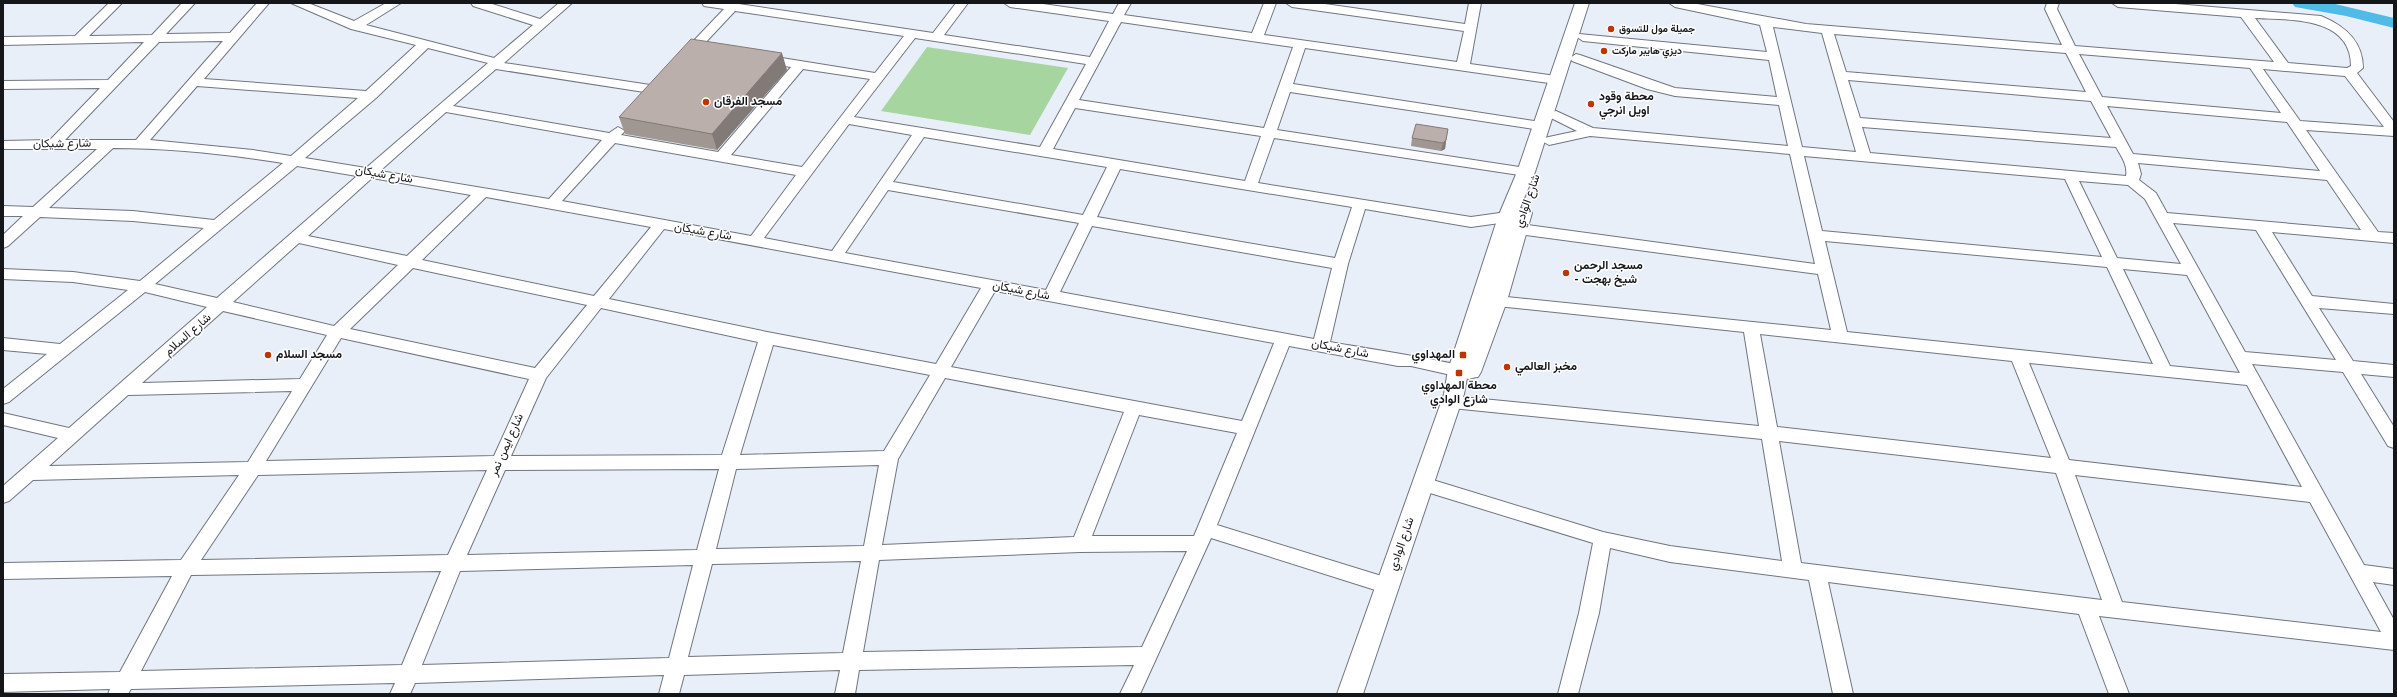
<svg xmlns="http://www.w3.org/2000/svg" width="2397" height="697" font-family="Overpass,Vazirmatn,sans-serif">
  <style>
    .green { fill: #a6d59f }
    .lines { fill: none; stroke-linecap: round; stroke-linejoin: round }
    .river { fill: #50bbe7; fill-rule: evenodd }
    .minor-casing { stroke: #71757e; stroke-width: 2 }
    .major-casing { stroke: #71757e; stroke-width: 2 }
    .minor { fill: #fff; fill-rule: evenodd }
    .major { fill: #fff; fill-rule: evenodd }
    .wall { fill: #a09692 }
    .shaded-wall { fill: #827a77 }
    .building { fill: #baafaa; stroke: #827a77 }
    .poi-dot { fill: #be3502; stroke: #fff; stroke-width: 1.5 }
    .labels { text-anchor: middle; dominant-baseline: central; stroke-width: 3; stroke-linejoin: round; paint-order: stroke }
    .far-poi-label { font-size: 10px; font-weight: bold; fill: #15161a; stroke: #fff; text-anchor: start }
    .poi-label { font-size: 12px; font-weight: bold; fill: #15161a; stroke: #fff; text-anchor: start }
    .street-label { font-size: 12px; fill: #15161a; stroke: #fff }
  </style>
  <rect width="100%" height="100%" fill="#e9eff9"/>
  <path class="green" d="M 927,47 L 1068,68 L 1030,135 L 881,111 Z"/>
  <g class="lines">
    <path class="river" d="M 2292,3 L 2331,3 L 2394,18 L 2394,28 L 2346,16 L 2295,7 Z"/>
    <g class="minor-casing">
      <path id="minor" d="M 109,3 L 122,3 L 89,36 L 152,35 L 182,3 L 195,3 L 166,34 L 230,33 L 257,3 L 269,3 L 204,79 L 366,91 L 416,45 L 351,29 L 291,3 L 308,3 L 354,21 L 386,3 L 401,3 L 366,25 L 494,58 L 533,25 L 473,6 L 471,3 L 489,3 L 540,19 L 559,3 L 572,3 L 504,63 L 657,86 L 663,90 L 662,93 L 657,94 L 496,69 L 453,106 L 609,133 L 618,127 L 625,131 L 621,135 L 718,152 L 791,67 L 759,62 L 757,59 L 759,56 L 763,55 L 875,73 L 904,36 L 735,11 L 690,59 L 682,59 L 680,56 L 682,53 L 724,9 L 704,6 L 702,3 L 732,3 L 933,33 L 956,3 L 968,3 L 944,35 L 1090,57 L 1109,21 L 1010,7 L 1004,3 L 1036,3 L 1113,14 L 1119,3 L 1131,3 L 1124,15 L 1252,33 L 1264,3 L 1276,3 L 1264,35 L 1457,62 L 1464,31 L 1292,7 L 1286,3 L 1318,3 L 1465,24 L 1469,3 L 1481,3 L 1470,64 L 1556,76 L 1561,77 L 1562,80 L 1561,83 L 1556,84 L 1305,48 L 1293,84 L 1541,122 L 1548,126 L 1546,129 L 1541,130 L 1290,92 L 1277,130 L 1526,168 L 1531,169 L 1533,172 L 1531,175 L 1526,176 L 1274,138 L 1258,183 L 1471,217 L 1507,212 L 1524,217 L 1526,220 L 1520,224 L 1815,264 L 1790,154 L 1590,136 L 1549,145 L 1542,141 L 1544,138 L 1577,131 L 1551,118 L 1549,115 L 1551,112 L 1556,111 L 1593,128 L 1788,146 L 1779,105 L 1675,96 L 1647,89 L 1572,61 L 1570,58 L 1576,54 L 1580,55 L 1675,88 L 1777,97 L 1769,60 L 1583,41 L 1577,37 L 1579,34 L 1767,52 L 1760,25 L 1675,7 L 1669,3 L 1692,3 L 1806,24 L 2062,45 L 2045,9 L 2047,3 L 2059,3 L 2057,9 L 2075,46 L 2274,62 L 2241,17 L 2118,7 L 2112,3 L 2163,3 L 2321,16 C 2345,26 2363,41 2363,68 L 2357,73 L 2394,122 L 2394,136 L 2306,130 L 2378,232 L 2394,233 L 2394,243 L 2272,232 L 2312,296 L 2394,304 L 2394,314 L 2319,308 L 2353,361 L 2394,365 L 2394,377 L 2361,374 L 2394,427 L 2394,448 L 2388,446 L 2343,372 L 2252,364 L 2364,565 L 2394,569 L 2394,585 L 2373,582 L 2394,620 L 2394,650 L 2099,616 L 2129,694 L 2109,694 L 2079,614 L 1828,582 L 1853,694 L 1833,694 L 1809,580 L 1670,562 L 1610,548 L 1599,613 L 1578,694 L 1558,694 L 1579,613 L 1593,543 L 1417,489 L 1414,484 L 1417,479 L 1423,477 L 1603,532 L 1670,546 L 1782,561 L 1762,439 L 1452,408 L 1446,406 L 1444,402 L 1446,398 L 1452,396 L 1759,426 L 1744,332 L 1497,306 L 1492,305 L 1489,301 L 1492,297 L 1497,296 L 1831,330 L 1818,274 L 1518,234 L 1511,229 L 1517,224 L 1507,222 L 1471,227 L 1365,209 L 1348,264 L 1330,342 C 1376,350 1423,357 1469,367 L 1475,369 L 1477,373 L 1475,377 L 1469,379 L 1411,366 L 1398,366 L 1289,346 L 1217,525 L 1388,578 L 1395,580 L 1397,586 L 1395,592 L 1388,594 L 1211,538 L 1140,694 L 1120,694 L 1134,665 L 859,670 L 855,694 L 835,694 L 840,670 L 684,675 L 679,694 L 659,694 L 664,675 L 415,683 L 410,694 L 390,694 L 395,683 L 131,689 L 128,694 L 108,694 L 110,689 L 3,692 L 3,674 L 120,672 L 172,576 L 3,579 L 3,563 L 181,560 L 239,475 L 33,480 L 9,501 L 3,503 L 3,486 L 58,438 L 3,425 L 3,413 L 69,428 L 207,307 L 145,292 L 9,402 L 3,404 L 3,389 L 47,354 L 3,350 L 3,338 L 60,344 L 128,290 L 73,282 L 3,279 L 3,269 L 73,272 L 140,281 L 204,228 L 133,221 L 40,217 L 8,246 L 3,248 L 3,235 L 23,216 L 3,216 L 3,206 L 33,207 L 97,149 L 3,149 L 3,141 L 50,140 L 100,88 L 3,89 L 3,81 L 108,80 L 144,42 L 3,45 L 3,37 L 75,36 ZM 2255,18 C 2289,20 2351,16 2351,66 L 2347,68 L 2288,63 ZM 1121,22 L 1293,47 L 1264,128 L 1079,100 ZM 1773,27 L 1822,33 L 1856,152 L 1802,147 ZM 1834,34 L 2066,53 L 2086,92 L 1846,72 ZM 915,38 L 1086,64 L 1040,147 L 854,117 ZM 223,41 L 136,140 L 65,140 L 159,42 ZM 428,48 L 488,63 L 366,168 L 305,158 L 376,98 ZM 2079,54 L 2250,68 L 2281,113 L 2102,97 ZM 803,69 L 870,79 L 802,167 L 731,155 ZM 2263,69 L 2345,76 L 2384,127 L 2300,121 ZM 1848,80 L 2091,101 L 2111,138 L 1860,118 ZM 197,86 L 358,98 L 291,156 L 253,150 L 150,140 ZM 2107,106 L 2287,122 L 2320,171 L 2133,154 ZM 1075,108 L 1261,136 L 1245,181 L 1053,149 ZM 446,112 L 602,140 L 549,199 L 380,171 ZM 849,124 L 912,135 L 832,251 L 764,238 ZM 1862,127 L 2116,147 C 2121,156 2128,165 2126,176 L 1870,153 ZM 924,137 L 1107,167 L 1083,215 L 893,182 ZM 615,143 L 796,175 L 751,236 L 562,201 ZM 113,148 C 169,148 227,154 283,163 L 214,220 L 133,211 L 49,208 ZM 1804,156 L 2065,179 L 2102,257 L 1822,231 ZM 2138,163 L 2327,180 L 2361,230 L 2167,213 L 2156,193 L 2139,180 L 2141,174 ZM 297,166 L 357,176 L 217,298 L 155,284 ZM 1120,169 L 1352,207 L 1335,258 L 1097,217 ZM 372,178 L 471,195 L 407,256 L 308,236 ZM 2079,181 L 2128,185 L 2145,199 L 2181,264 L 2117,258 ZM 888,190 L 1079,223 L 1046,290 L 845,253 ZM 486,197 L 651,227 L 594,296 L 422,260 ZM 2173,223 L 2256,230 L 2336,360 L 2245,352 ZM 1092,226 L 1332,268 L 1314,339 L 1060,292 ZM 664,229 L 981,288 L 936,364 L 767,332 L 609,299 ZM 1825,241 L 2107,267 L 2153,364 L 1847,332 ZM 299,243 L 398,265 L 334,326 L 233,302 ZM 413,268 L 587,305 L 535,368 L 350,329 ZM 2123,269 L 2187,275 L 2240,373 L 2170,366 ZM 995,291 L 1274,343 L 1242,421 L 951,367 ZM 601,308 L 758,342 L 722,455 L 511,456 L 546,378 ZM 223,311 L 327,335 L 300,379 L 142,383 ZM 1760,334 L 2012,361 L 2051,458 L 1777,427 ZM 341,338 L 529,379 L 494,456 L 266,461 ZM 773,345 L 930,375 L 884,451 L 740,455 ZM 2029,363 L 2247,385 L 2302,487 L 2069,460 ZM 945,378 L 1124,412 L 1074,537 L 882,545 L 898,459 ZM 292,391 L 248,462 L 49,466 L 128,395 ZM 1139,415 L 1237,433 L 1194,536 L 1092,536 ZM 1779,441 L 2056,473 L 2102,600 L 1801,563 ZM 879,465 L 864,546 L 716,549 L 736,469 ZM 719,469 L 697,550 L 467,555 L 505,470 ZM 487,470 L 448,555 L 201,560 L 258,475 ZM 2075,475 L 2310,502 L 2381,632 L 2122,602 ZM 1187,551 L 1142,647 L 863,652 L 879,560 L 1080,552 ZM 861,561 L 843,653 L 688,657 L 712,564 ZM 693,565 L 669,658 L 422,665 L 460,571 ZM 441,571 L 402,665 L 141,671 L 191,575 Z"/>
    </g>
    <g class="major-casing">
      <path id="major" d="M 1575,3 L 1589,3 L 1535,172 L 1520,208 L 1529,209 L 1532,213 L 1507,301 L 1481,372 L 1478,377 L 1467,378 L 1464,394 L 1363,694 L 1337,694 L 1444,394 L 1448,370 L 1498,217 L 1517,172 Z"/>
    </g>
    <use href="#minor" class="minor"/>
    <use href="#major" class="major"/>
  </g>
  <path class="wall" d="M 787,70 L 717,150 L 625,134 L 619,117 Z
    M 1448,129 L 1445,149 L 1441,151 L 1411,146 L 1412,138 Z"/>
  <path class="shaded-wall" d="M 782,53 L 787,70 L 717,150 L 712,134 Z
    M 1446,140 L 1445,149 L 1441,151 L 1443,143 Z"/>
  <path class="building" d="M 691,39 L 782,53 L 712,134 L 619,117 Z
    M 1416,124 L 1448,129 L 1446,140 L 1443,143 L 1412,138 Z"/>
  <g class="poi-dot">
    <circle cx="1611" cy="29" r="4"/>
    <circle cx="1604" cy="51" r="4"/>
    <circle cx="706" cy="102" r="4"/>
    <circle cx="1591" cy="104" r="4"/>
    <circle cx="1566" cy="273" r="4"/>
    <circle cx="268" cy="355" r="4"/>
    <rect x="1459" y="351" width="8" height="8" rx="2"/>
    <circle cx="1507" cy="367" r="4"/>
    <rect x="1455" y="369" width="8" height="8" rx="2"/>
  </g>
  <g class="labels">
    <g class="far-poi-label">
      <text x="1619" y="29">جميلة مول للتسوق</text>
      <text x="1612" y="51">ديزي هايبر ماركت</text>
    </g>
    <g class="poi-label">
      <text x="1599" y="97">محطة وقود<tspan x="1599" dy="14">اويل انرجي</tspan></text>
      <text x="714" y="102">مسجد الفرقان</text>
      <text x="1574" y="266">مسجد الرحمن<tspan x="1574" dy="14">- شيخ بهجت</tspan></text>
      <text x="276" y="355">مسجد السلام</text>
      <text x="1455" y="355" text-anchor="end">المهداوي</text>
      <text x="1515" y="367">مخبز العالمي</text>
      <text x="1459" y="386" text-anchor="middle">محطة المهداوي<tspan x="1459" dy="14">شارع الوادي</tspan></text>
    </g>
    <g class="street-label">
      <text transform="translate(62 144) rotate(-1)">شارع شيكان</text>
      <text transform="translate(384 175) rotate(10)">شارع شيكان</text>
      <text transform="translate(1528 201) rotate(-71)">شارع الوادي</text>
      <text transform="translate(703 232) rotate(10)">شارع شيكان</text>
      <text transform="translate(1021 291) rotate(11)">شارع شيكان</text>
      <text transform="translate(188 335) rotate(-41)">شارع السلام</text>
      <text transform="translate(1340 349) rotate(11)">شارع شيكان</text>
      <text transform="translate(507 445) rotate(-66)">شارع ايمن نمر</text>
      <text transform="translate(1402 544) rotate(-71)">شارع الوادي</text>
    </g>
  </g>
  <rect width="2397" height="697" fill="none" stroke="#15161a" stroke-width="8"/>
</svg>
